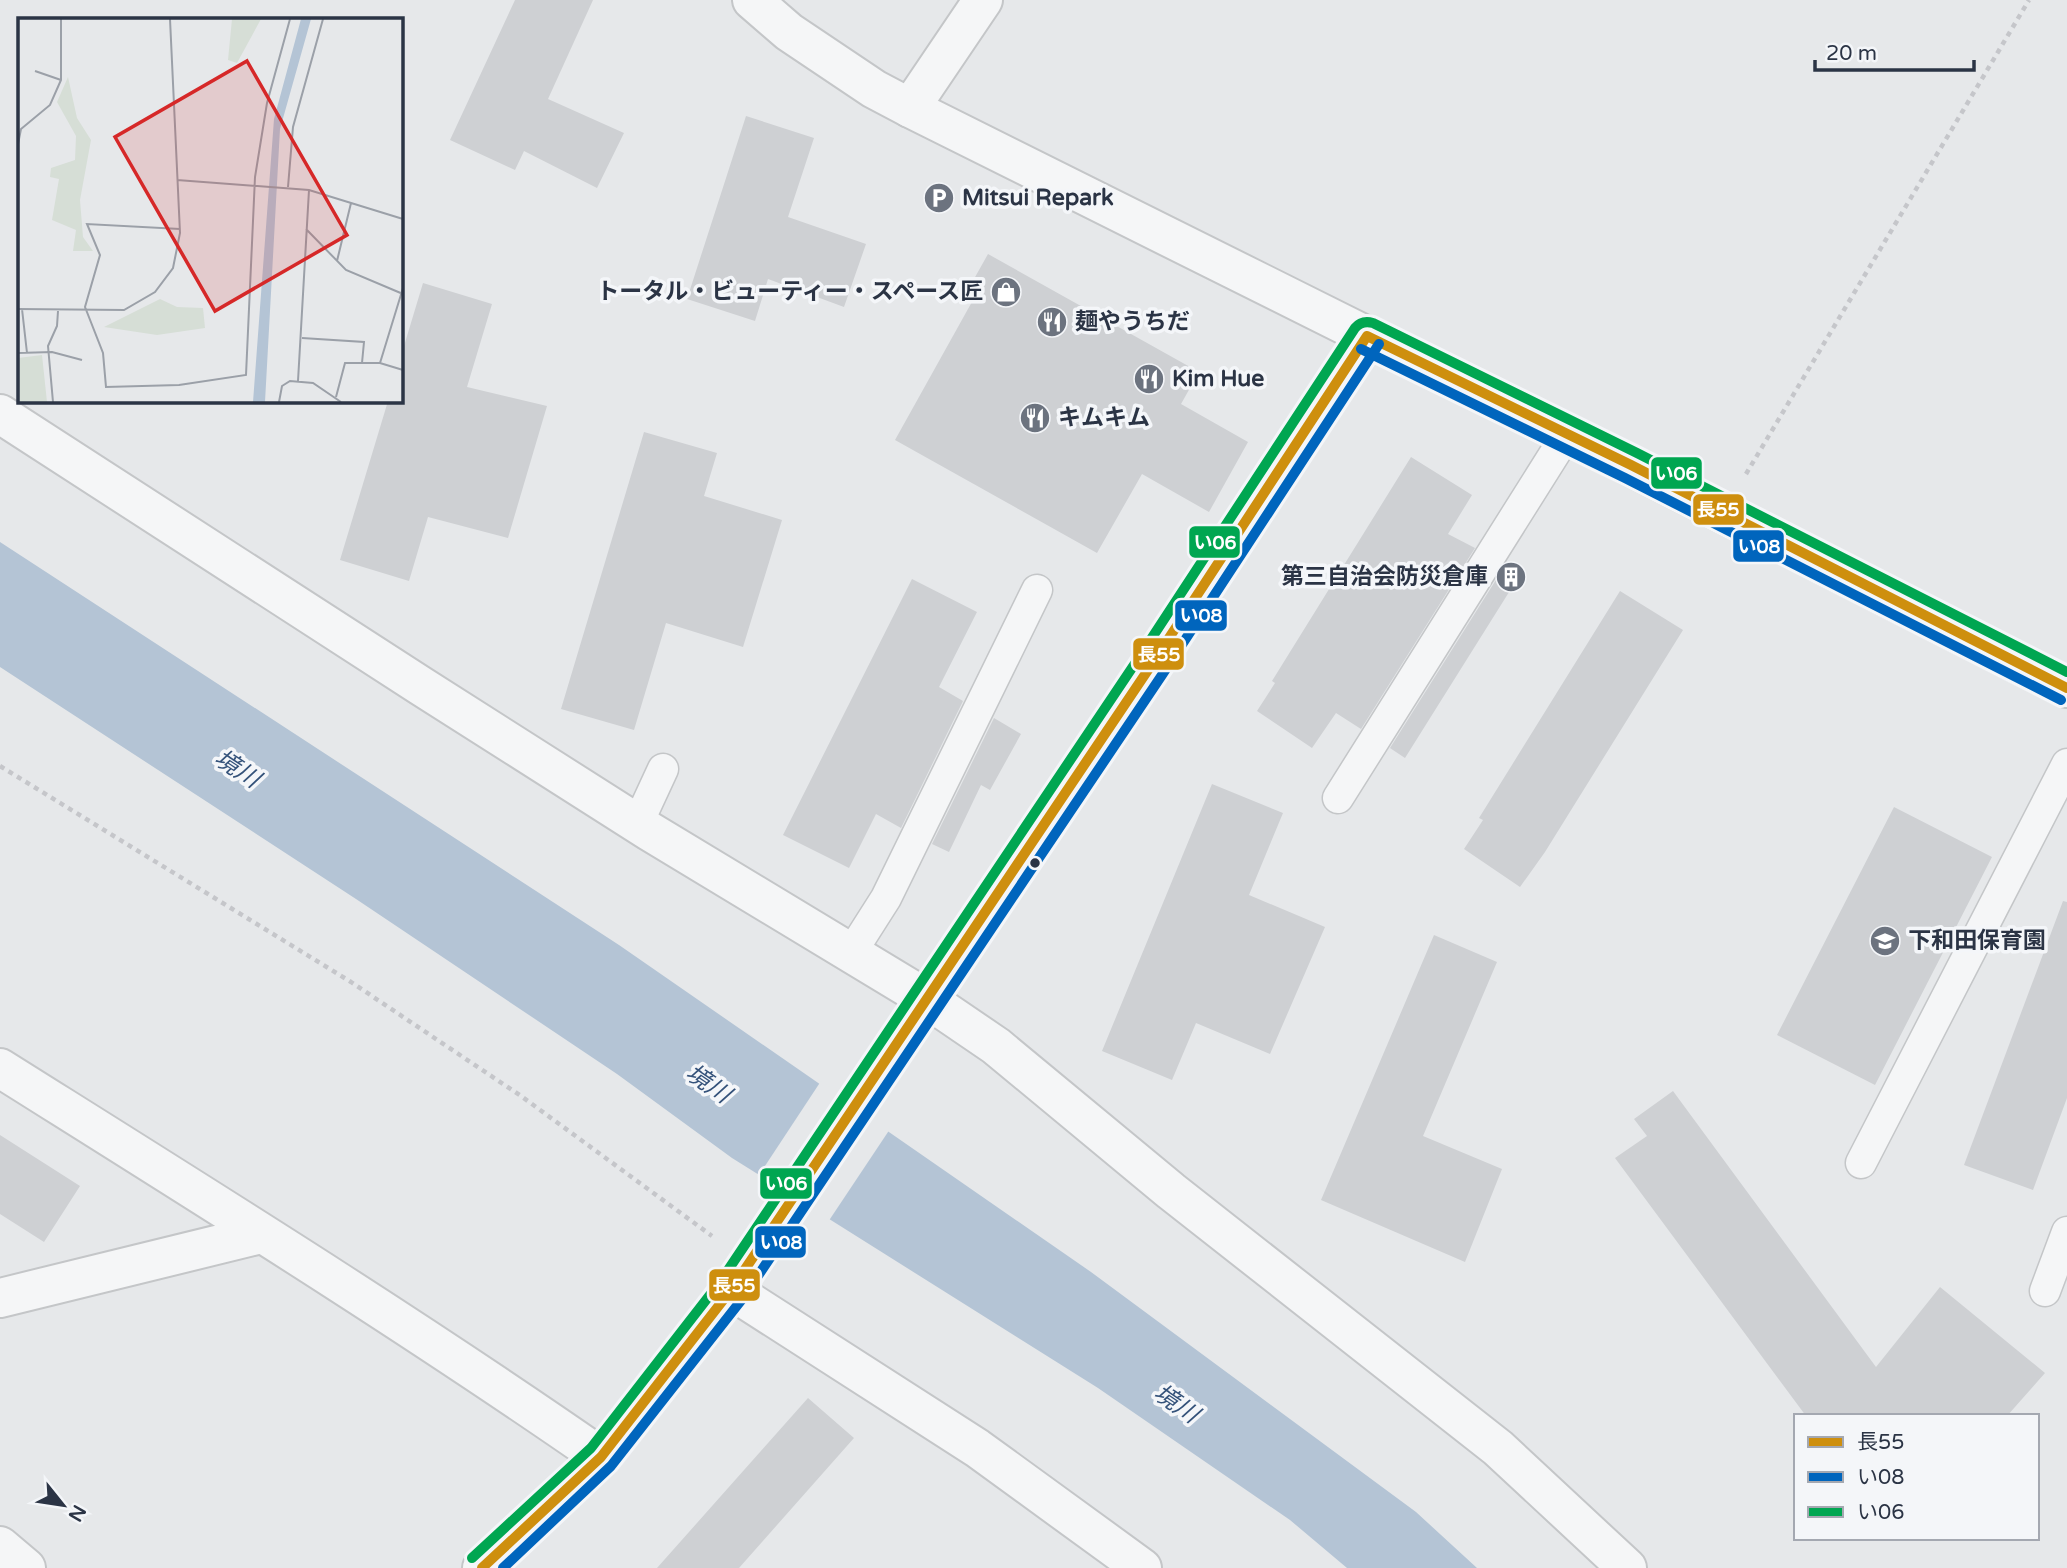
<svg xmlns="http://www.w3.org/2000/svg" width="2067" height="1568" font-family="'Varela Round','Noto Sans JP',sans-serif">
  <style>
    .water { fill: #b4c4d5 }
    .pier { fill: #e6e8ea }
    .building { fill: #ced0d3 }
    .lines { fill: none; stroke-linecap: round; stroke-linejoin: round }
    .service-casing { stroke: #c4c6c8; stroke-width: 33 }
    .minor-casing { stroke: #c4c6c8; stroke-width: 42 }
    .tertiary-casing { stroke: #c4c6c8; stroke-width: 42 }
    .path { stroke: #c5c6ca; stroke-width: 4.5; stroke-dasharray: 5 5; stroke-linecap: butt }
    .service { stroke: #f5f6f7; stroke-width: 30 }
    .minor { stroke: #f5f6f7; stroke-width: 38 }
    .tertiary { stroke: #f5f6f7; stroke-width: 38 }
    .bus-1-casing { stroke: #f4f6f9; stroke-width: 16 }
    .bus-2-casing { stroke: #f4f6f9; stroke-width: 16 }
    .bus-3-casing { stroke: #f4f6f9; stroke-width: 16 }
    .bus-1 { stroke: #ce8f0e; stroke-width: 10 }
    .bus-2 { stroke: #0065bd; stroke-width: 10 }
    .bus-3 { stroke: #00a651; stroke-width: 10 }
    .bus-dot { fill: #2b3445; stroke: #f4f6f9; stroke-width: 2.5 }
    .labels { text-anchor: middle; dominant-baseline: central; stroke-width: 7; stroke-linejoin: round; paint-order: stroke }
    .poi-label { font-size: 23px; font-weight: bold; fill: #2b3445; stroke: #f4f6f9; text-anchor: start }
    .water-label { font-size: 24px; font-style: italic; fill: #34527a; stroke: #f4f6f9 }
    .inset-road { fill: none; stroke: #9ba0a8; stroke-width: 2 }
    .view { fill: #d62828; fill-opacity: 0.15; stroke: #d62828; stroke-width: 3.5 }
    .inset-edge { fill: none; stroke: #2b3445; stroke-width: 3.5 }
    .line-badge { stroke: #f4f6f9; stroke-width: 2.5 }
    .badge-label { font-size: 19px; text-anchor: middle; font-weight: bold; fill: #fff }
  </style>
  <rect width="100%" height="100%" fill="#e6e8ea"/>
  <path class="water" d="M 0,542 L 619,945 L 1091,1272 L 1416,1512 L 1477,1568 L 1347,1568 L 1290,1520 L 1098,1388 L 732,1158 L 617,1074 L 356,899 L 0,667 Z"/>
  <path class="pier" d="M 821,1081 L 890,1129 L 828,1222 L 757,1178 Z"/>
  <path class="building" d="M 515,0 L 593,0 L 548,99 L 624,133 L 597,188 L 524,151 L 515,170 L 450,140 Z
    M 746,116 L 814,138 L 788,217 L 866,244 L 844,307 L 768,279 L 755,321 L 687,299 Z
    M 988,254 L 1199,372 L 1181,404 L 1248,442 L 1209,512 L 1142,474 L 1097,553 L 895,440 L 973,300 L 965,295 Z
    M 423,283 L 492,304 L 467,387 L 547,406 L 508,538 L 428,517 L 409,581 L 340,560 L 388,401 L 401,401 L 401,356 Z
    M 644,432 L 717,453 L 704,496 L 782,520 L 743,647 L 666,623 L 634,730 L 561,709 Z
    M 1411,457 L 1472,495 L 1448,534 L 1475,548 L 1361,729 L 1336,713 L 1312,748 L 1257,711 L 1275,683 L 1272,681 Z
    M 1506,564 L 1521,573 L 1405,758 L 1390,748 Z
    M 912,579 L 977,612 L 939,687 L 963,701 L 901,828 L 876,814 L 849,868 L 783,835 Z
    M 1620,591 L 1683,630 L 1545,852 L 1520,887 L 1464,849 L 1483,820 L 1479,818 Z
    M 994,718 L 1021,734 L 990,790 L 981,785 L 949,852 L 932,844 Z
    M 1212,784 L 1283,813 L 1249,895 L 1325,927 L 1270,1054 L 1196,1023 L 1172,1080 L 1102,1051 Z
    M 1894,807 L 1992,857 L 1875,1085 L 1777,1035 Z
    M 2063,901 L 2067,902 L 2067,1098 L 2033,1190 L 1964,1165 Z
    M 1434,935 L 1497,962 L 1423,1136 L 1502,1169 L 1465,1262 L 1321,1200 Z
    M 1673,1091 L 1876,1367 L 1940,1287 L 2045,1373 L 2007,1416 L 1806,1416 L 1615,1158 L 1647,1136 L 1634,1119 Z
    M 0,1135 L 80,1186 L 44,1242 L 0,1214 Z
    M 808,1398 L 854,1438 L 739,1568 L 657,1568 Z"/>
  <g class="lines">
    <g class="service-casing">
      <path id="service" d="M 1338,798 L 1567,434
        M 638,823 L 663,769
        M 851,953 L 886,898 L 1037,590
        M 1861,1163 L 2067,764
        M 2045,1291 L 2067,1232"/>
    </g>
    <g class="minor-casing">
      <path id="minor" d="M 910,108 L 983,0
        M 0,414 L 421,686 L 649,831 L 927,999 L 996,1046 L 1171,1191 L 1498,1448 L 1627,1568
        M 0,1068 C 202,1195 405,1321 601,1457
        M 0,1298 L 261,1234
        M 0,1546 L 26,1568"/>
    </g>
    <g class="tertiary-casing">
      <path id="tertiary" d="M 752,0 L 789,32 L 874,89 L 910,108 L 1367,336 L 1567,434 L 2067,688
        M 731,1290 L 977,1448 L 1142,1568
        M 482,1568 L 601,1457 L 731,1290 L 1150,667 L 1367,336"/>
    </g>
    <path class="path" d="M 1746,474 L 2029,0
      M 0,766 L 351,982 L 521,1096 L 712,1236"/>
    <use href="#service" class="service"/>
    <use href="#minor" class="minor"/>
    <use href="#tertiary" class="tertiary"/>
    <g class="bus-1-casing">
      <path id="bus-1" d="M 1367,336 L 1631,465 L 2067,688
        M 482,1568 L 601,1457 L 731,1290 L 1150,667 L 1367,336"/>
    </g>
    <g class="bus-2-casing">
      <path id="bus-2" d="M 1361,349 L 1625,478 L 2061,700
        M 503,1568 L 611,1466 L 743,1298 L 1162,675 L 1379,344"/>
    </g>
    <g class="bus-3-casing">
      <path id="bus-3" d="M 472,1558 L 591,1448 L 720,1282 L 1138,659 L 1355,328 C 1360,322 1366,321 1373,323 L 1637,453 L 2067,672"/>
    </g>
    <use href="#bus-1" class="bus-1"/>
    <use href="#bus-2" class="bus-2"/>
    <use href="#bus-3" class="bus-3"/>
  </g>
  <defs>
    <g id="parking-disc" transform="scale(1.575)"><circle r="9.5" fill="#6c737f" stroke="#f4f6f9"/><path d="M-3.5-5.5H1a3.5 3.5 0 0 1 0 7H-1V5.5H-3.5ZM-1-3.4V-.6H.8a1.4 1.4 0 0 0 0-2.8Z" fill="#fff"/></g>
    <g id="shop-disc" transform="scale(1.575)"><circle r="9.5" fill="#6c737f" stroke="#f4f6f9"/><path d="M-5-2.5h2.3a2.7 3.5 0 0 1 5.4 0H5L5.5 6h-11ZM-1.5-2.5h3a1.5 2.3 0 0 0-3 0Z" fill="#fff"/></g>
    <g id="restaurant-disc" transform="scale(1.575)"><circle r="9.5" fill="#6c737f" stroke="#f4f6f9"/><path d="M-5-6h1v4h1v-4h1v4h1v-4h1v5L-1.5 .5V6h-2V.5L-5-1ZM5-6V6H3V1.5H1.5Q1.5-4 5-6Z" fill="#fff"/></g>
    <g id="building-disc" transform="scale(1.575)"><circle r="9.5" fill="#6c737f" stroke="#f4f6f9"/><path d="M-4-6H4V6H1V3H-1V6H-4ZM-2.5-4.3h1.7v1.8h-1.7ZM.8-4.3h1.7v1.8H.8ZM-2.5-1h1.7V.8h-1.7ZM.8-1h1.7V.8H.8Z" fill="#fff"/></g>
    <g id="school-disc" transform="scale(1.575)"><circle r="9.5" fill="#6c737f" stroke="#f4f6f9"/><path d="M0-5L7-2L0 1L-7-2ZM-4 1L0 2.5L4 1V4Q0 6-4 4Z" fill="#fff"/></g>
  </defs>
  <g fill-rule="evenodd">
    <use href="#parking-disc" x="939" y="198"/>
    <use href="#shop-disc" x="1006" y="292"/>
    <use href="#restaurant-disc" x="1052" y="322"/>
    <use href="#restaurant-disc" x="1149" y="379"/>
    <use href="#restaurant-disc" x="1035" y="418"/>
    <use href="#building-disc" x="1511" y="577"/>
    <use href="#school-disc" x="1885" y="941"/>
  </g>
  <circle class="bus-dot" cx="1035" cy="863" r="6"/>
  <g class="labels">
    <g class="poi-label">
      <text x="962" y="198">Mitsui Repark</text>
      <text x="983" y="292" text-anchor="end">トータル・ビューティー・スペース匠</text>
      <text x="1075" y="322">麺やうちだ</text>
      <text x="1172" y="379">Kim Hue</text>
      <text x="1058" y="418">キムキム</text>
      <text x="1488" y="577" text-anchor="end">第三自治会防災倉庫</text>
      <text x="1908" y="941">下和田保育園</text>
    </g>
    <g class="water-label">
      <text transform="translate(237 769) rotate(33)">境川</text>
      <text transform="translate(708 1084) rotate(34)">境川</text>
      <text transform="translate(1176 1404) rotate(34)">境川</text>
    </g>
  </g>
  <g transform="translate(18 18)">
    <rect width="385" height="385" fill="#e6e8ea"/>
    <path d="M 214,1 L 243,1 L 219,45 L 210,42 ZM 50,59 L 59,100 L 73,122 L 62,182 L 65,219 L 75,233 L 55,233 L 58,212 L 34,202 L 41,161 L 32,159 L 33,150 L 57,142 L 58,118 L 39,84 ZM 142,281 L 159,289 L 185,290 L 187,310 L 139,317 L 86,309 ZM 24,337 L 29,384 L 0,384 L 0,340 Z" fill="#d6ded6"/>
    <path d="M 283,1 L 293,1 L 262,111 L 247,384 L 235,384 L 256,101 Z" fill="#b4c4d5"/>
    <path class="inset-road" d="M 17,53 L 43,62M 0,126 L 3,111 L 32,87 L 43,62 L 43,1M 159,162 L 291,172 L 385,201M 270,169 L 275,109 L 305,1M 162,211 L 69,206 L 82,237 L 67,289 L 85,335 L 88,369 L 161,367 L 228,357 L 237,159 L 249,85 L 272,1M 288,211 L 328,252 L 385,276M 319,243 L 333,185M 0,291 L 106,292 L 137,274 L 155,250 L 162,215 L 152,1M 4,291 L 9,335M 284,320 L 346,324 L 344,345M 0,335 L 34,334 L 64,342M 362,345 L 385,270M 280,363 L 291,172M 318,379 L 327,345 L 362,345 L 385,352M 35,384 L 30,328 L 39,308 L 40,293M 261,384 L 264,368 L 272,363 L 295,365 L 323,384"/>
    <path class="view" d="M 229,43 L 329,217 L 197,293 L 97,119 Z"/>
    <rect width="385" height="385" class="inset-edge"/>
  </g>
  <g class="line-badge">
    <rect x="1650" y="456" width="53" height="34" rx="7" fill="#00a651"/>
    <rect x="1692" y="493" width="53" height="33" rx="7" fill="#ce8f0e"/>
    <rect x="1188" y="525" width="53" height="34" rx="7" fill="#00a651"/>
    <rect x="1732" y="529" width="53" height="34" rx="7" fill="#0065bd"/>
    <rect x="1174" y="599" width="54" height="33" rx="7" fill="#0065bd"/>
    <rect x="1132" y="637" width="53" height="34" rx="7" fill="#ce8f0e"/>
    <rect x="759" y="1167" width="54" height="33" rx="7" fill="#00a651"/>
    <rect x="754" y="1225" width="53" height="34" rx="7" fill="#0065bd"/>
    <rect x="708" y="1268" width="53" height="34" rx="7" fill="#ce8f0e"/>
  </g>
  <g class="badge-label">
    <text x="1676" y="480">い06</text>
    <text x="1718" y="516">長55</text>
    <text x="1215" y="549">い06</text>
    <text x="1759" y="553">い08</text>
    <text x="1201" y="622">い08</text>
    <text x="1159" y="661">長55</text>
    <text x="786" y="1190">い06</text>
    <text x="781" y="1249">い08</text>
    <text x="734" y="1292">長55</text>
  </g>
  <rect x="1794" y="1414" width="245" height="126" fill="#f4f6f9" stroke="#a4a8b1" stroke-width="2"/>
  <rect x="1808" y="1437" width="35" height="10" fill="#ce8f0e" stroke="#a4a8b1" stroke-width="2"/>
  <text x="1857" y="1449" font-size="21" fill="#2b3445">長55</text>
  <rect x="1808" y="1472" width="35" height="10" fill="#0065bd" stroke="#a4a8b1" stroke-width="2"/>
  <text x="1857" y="1484" font-size="21" fill="#2b3445">い08</text>
  <rect x="1808" y="1507" width="35" height="10" fill="#00a651" stroke="#a4a8b1" stroke-width="2"/>
  <text x="1857" y="1519" font-size="21" fill="#2b3445">い06</text>
  <g transform="translate(63 1505) rotate(120)" stroke="#f4f6f9" stroke-width="5" paint-order="stroke">
  <path d="M0-5L12 26L0 18L-12 26Z" fill="#2b3445"/>
  <text y="-10" font-size="19" font-weight="bold" text-anchor="middle" fill="#2b3445">N</text>
  </g>
  <path d="M1815 60v10h159v-10" fill="none" stroke="#2b3445" stroke-width="3.5"/>
  <text x="1826" y="60" font-size="21" fill="#2b3445" stroke="#f4f6f9" stroke-width="5" paint-order="stroke">20 m</text>
</svg>
